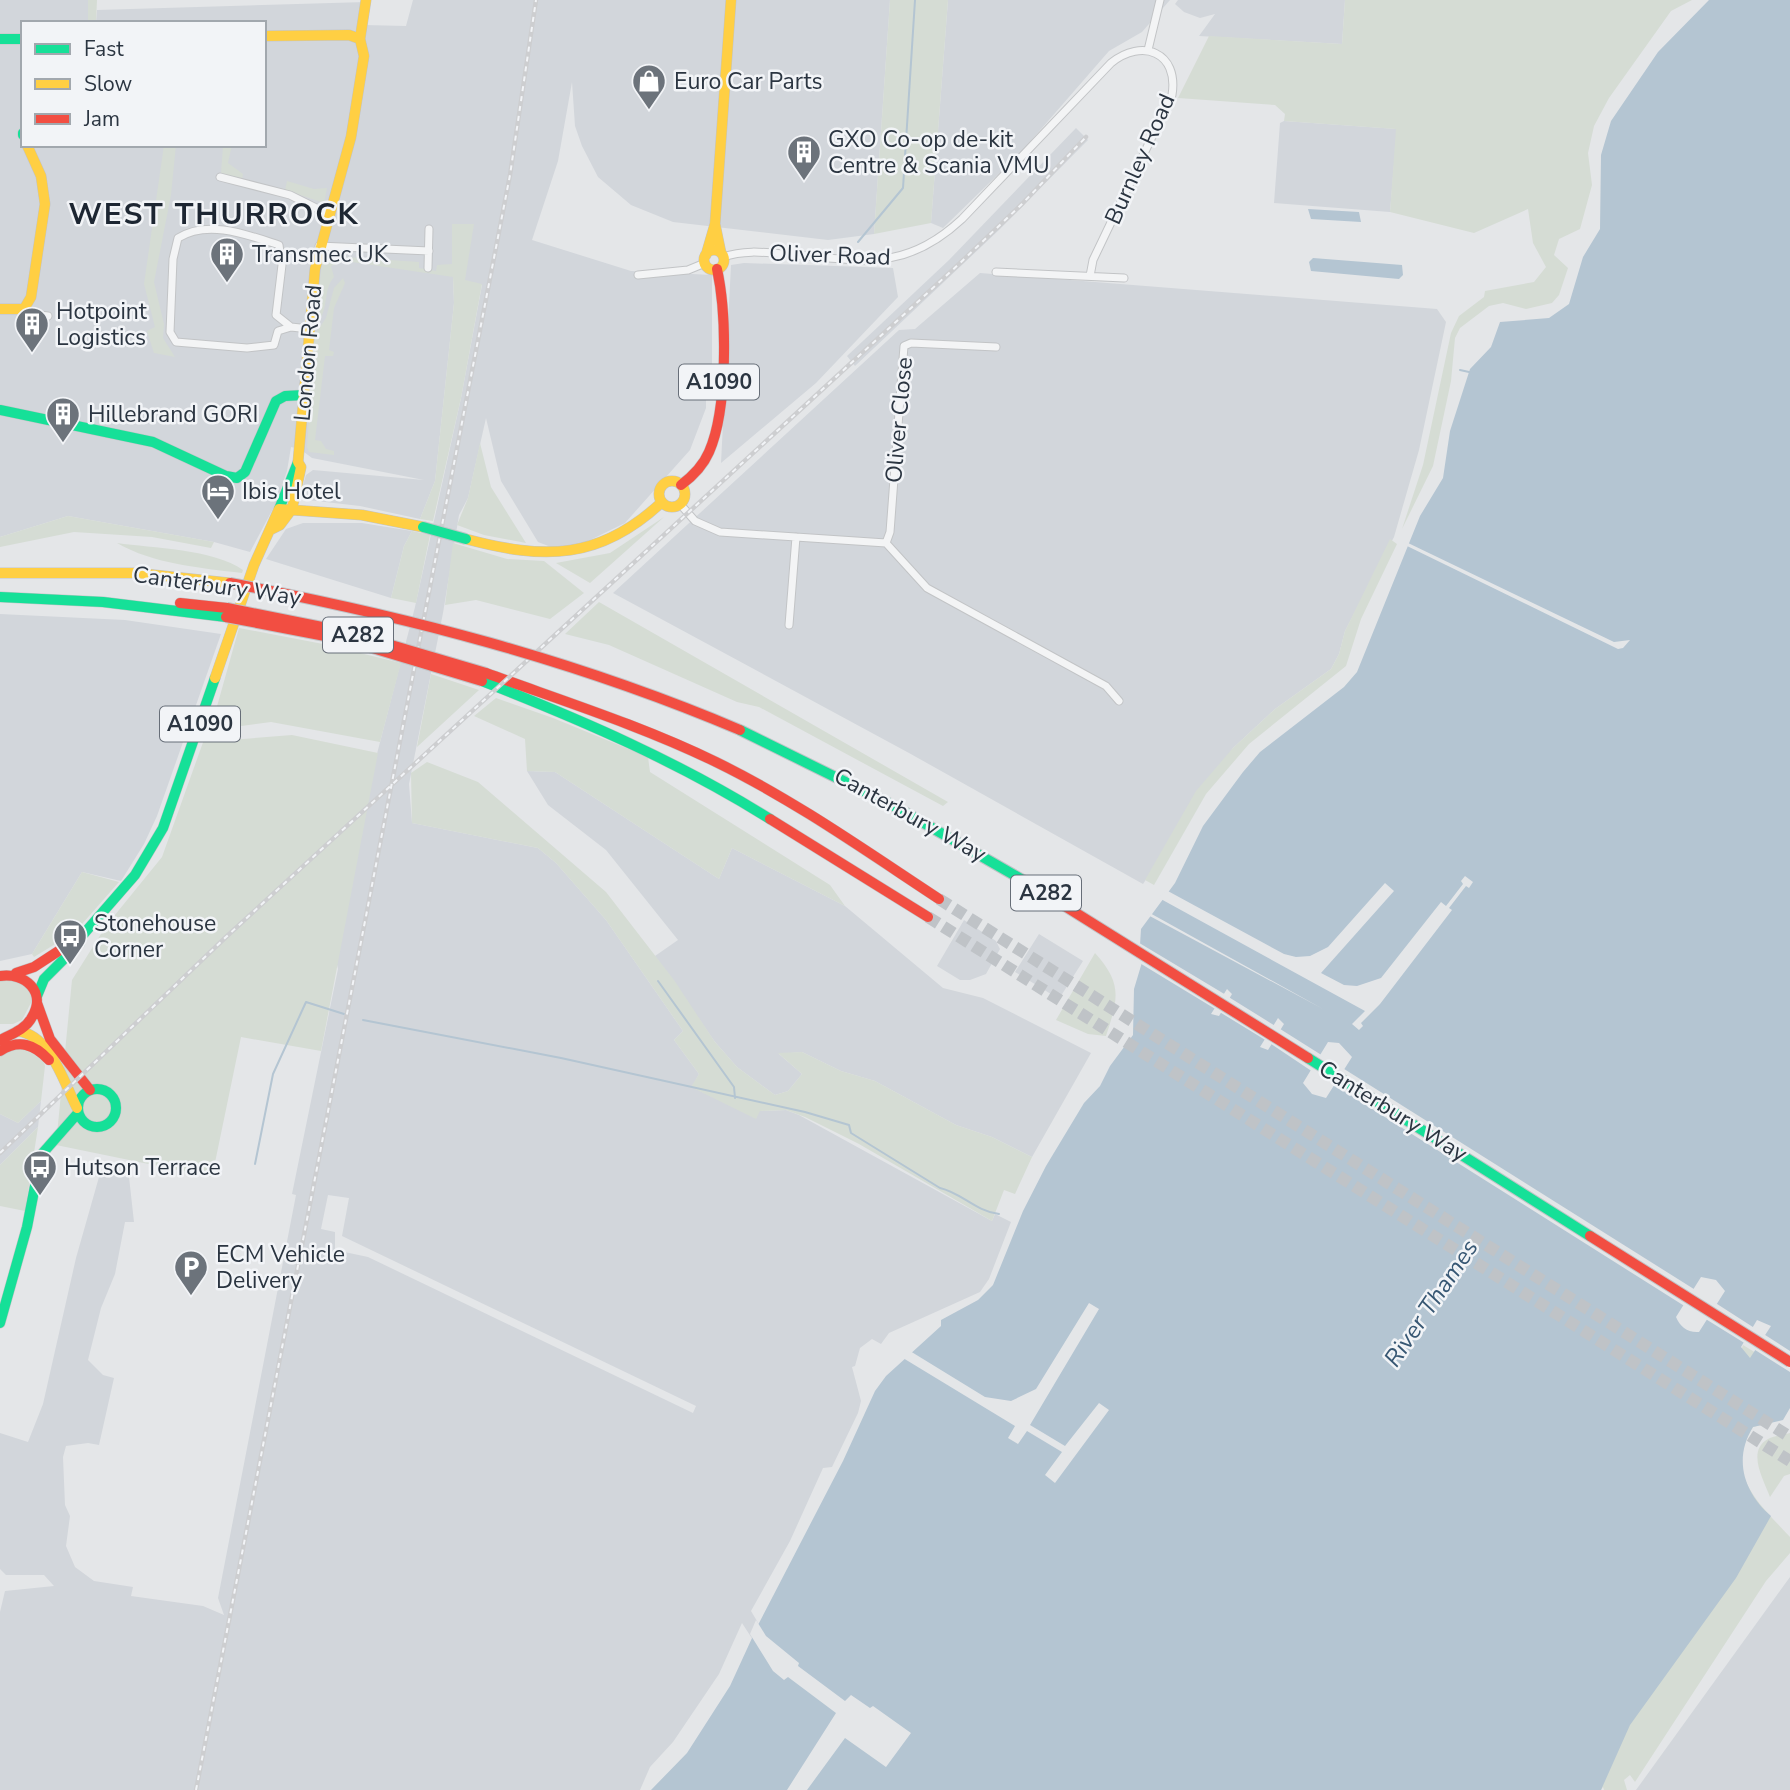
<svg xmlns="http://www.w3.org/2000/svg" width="1790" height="1790" font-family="'Nunito Sans',sans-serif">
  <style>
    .built { fill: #d2d6db; fill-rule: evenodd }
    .green { fill: #d5dcd4 }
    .water { fill: #b4c5d2; fill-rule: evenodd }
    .pier { fill: #e4e6e8 }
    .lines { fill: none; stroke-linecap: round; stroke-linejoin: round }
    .stream { stroke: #b4c5d2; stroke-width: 2 }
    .highway-tunnel { stroke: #bfc3c7; stroke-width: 12; stroke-dasharray: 12 6; stroke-linecap: butt }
    .street-casing { stroke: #c2c4c6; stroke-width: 9 }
    .fast-casing { stroke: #c2c4c6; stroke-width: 11 }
    .slow-casing { stroke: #c2c4c6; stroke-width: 11 }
    .jam-casing { stroke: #c2c4c6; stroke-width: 11 }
    .street { stroke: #f3f4f5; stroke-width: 7 }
    .fast { stroke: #16e098; stroke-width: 10 }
    .slow { stroke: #ffcf43; stroke-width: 10 }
    .jam { stroke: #f24e42; stroke-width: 10 }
    .rail-casing { stroke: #cdced0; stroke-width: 4.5 }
    .rail { stroke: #f2f4f7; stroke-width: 2; stroke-dasharray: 5; stroke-linecap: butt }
    .fast-bridge-casing { stroke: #c0c3c6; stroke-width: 12; stroke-linecap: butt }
    .jam-bridge-casing { stroke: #c0c3c6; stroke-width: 12; stroke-linecap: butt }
    .fast-bridge { stroke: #16e098; stroke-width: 10 }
    .jam-bridge { stroke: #f24e42; stroke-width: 10 }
    .labels { text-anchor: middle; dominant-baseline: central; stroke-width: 5; stroke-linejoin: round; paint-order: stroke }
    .shield { fill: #f2f4f7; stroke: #676e78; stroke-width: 2 }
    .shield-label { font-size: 21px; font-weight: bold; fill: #2b3541 }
    .poi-label { font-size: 23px; fill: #2b3541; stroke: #f2f4f7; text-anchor: start }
    .street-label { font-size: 23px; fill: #2b3541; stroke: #f2f4f7 }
    .water-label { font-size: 24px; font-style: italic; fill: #375773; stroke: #f2f4f7 }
    .district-label { font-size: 30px; font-weight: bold; letter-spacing: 2px; fill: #1d2632; stroke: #f2f4f7 }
  </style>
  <rect width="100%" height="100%" fill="#e4e6e8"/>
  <path class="built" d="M 0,0 L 88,0 L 88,23 L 23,23 L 23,145 L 264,145 L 264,23 L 96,23 L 97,10 L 366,2 L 364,25 L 406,26 L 413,0 L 890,0 L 874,234 L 828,240 L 673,222 L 631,205 L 598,177 L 582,146 L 575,126 L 572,82 L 558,161 L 532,240 L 631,271 L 712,275 L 712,388 L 706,389 L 706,408 L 690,450 L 625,523 L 582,544 L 551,547 L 538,542 L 501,481 L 486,418 L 468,498 L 459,515 L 443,613 L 409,784 L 412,823 L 538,848 L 556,863 L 606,920 L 683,1031 L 674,1040 L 699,1074 L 692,1087 L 756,1118 L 759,1111 L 786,1110 L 799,1115 L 992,1221 L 995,1214 L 1011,1222 L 989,1279 L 980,1292 L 889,1333 L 881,1344 L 872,1339 L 860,1348 L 855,1366 L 852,1367 L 861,1401 L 858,1413 L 832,1467 L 823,1468 L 790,1541 L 751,1611 L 766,1636 L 773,1671 L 742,1623 L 719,1674 L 673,1742 L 650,1767 L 640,1790 L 0,1790 L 0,1612 L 5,1591 L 54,1586 L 44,1575 L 6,1575 L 0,1569 L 0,1433 L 28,1442 L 43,1404 L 76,1258 L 99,1177 L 107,1174 L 129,1177 L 134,1222 L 125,1222 L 115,1274 L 101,1308 L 88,1360 L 103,1375 L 114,1378 L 99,1445 L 88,1443 L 66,1446 L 63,1457 L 65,1505 L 70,1516 L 66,1546 L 75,1567 L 94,1581 L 133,1587 L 131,1596 L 203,1606 L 224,1615 L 218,1598 L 296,1195 L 292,1194 L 338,969 L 336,960 L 371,777 L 415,607 L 461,398 L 482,285 L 453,278 L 454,303 L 435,481 L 420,519 L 360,506 L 308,500 L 302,491 L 303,485 L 306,475 L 313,470 L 424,480 L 312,458 L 300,449 L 291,447 L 287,471 L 276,503 L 250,552 L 214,542 L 68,516 L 0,537 ZM 328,1195 L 349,1198 L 342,1236 L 696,1406 L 693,1413 L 368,1257 L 335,1250 L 335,1232 L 321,1229 Z
    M 948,0 L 1170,0 L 1142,32 L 1109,51 L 1022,151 L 943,228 L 931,223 Z
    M 1178,0 L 1345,0 L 1342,44 L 1199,36 L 1215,14 L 1200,18 L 1184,12 L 1175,4 Z
    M 1284,121 L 1397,129 L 1390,212 L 1274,203 L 1280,123 Z
    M 1076,128 L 1088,140 L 1083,145 L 1000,229 L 855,366 L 847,356 L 949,260 Z
    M 744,263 L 893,268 L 898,297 L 816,383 L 721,463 L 731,265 Z
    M 980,273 L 1437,309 L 1446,322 L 1419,450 L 1394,537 L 1345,631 L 1339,654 L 1331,669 L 1275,709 L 1233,748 L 1143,884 L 909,753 L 613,593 L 899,330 L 915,329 Z
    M 303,523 L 362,523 L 412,531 L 404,546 L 391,598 L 266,559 L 286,529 Z
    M 0,614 L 125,620 L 221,634 L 157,816 L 144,844 L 121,881 L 82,872 L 32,954 L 0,961 Z
    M 527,771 L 555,772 L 719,879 L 732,848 L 845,906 L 943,988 L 983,998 L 1091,1053 L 1032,1157 L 992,1137 L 956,1125 L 875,1081 L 841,1071 L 802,1052 L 779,1054 L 802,1074 L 788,1091 L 775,1095 L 737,1067 L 715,1042 L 655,956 L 678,940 L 606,850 L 548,805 Z
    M 964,920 L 996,941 L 1000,949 L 986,974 L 970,980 L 960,980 L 937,966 Z
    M 1039,934 L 1083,961 L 1059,999 L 1015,972 Z
    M 41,1101 L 38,1127 L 0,1165 L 0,1114 L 18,1123 Z
    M 1790,1577 L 1790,1790 L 1636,1790 Z"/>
  <path class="green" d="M 88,0 L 97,0 L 96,23 L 88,23 Z
    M 890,0 L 948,0 L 931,223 L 874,234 Z
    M 1345,0 L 1692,0 L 1671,11 L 1609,98 L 1594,126 L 1588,153 L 1592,185 L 1580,229 L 1559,239 L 1554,255 L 1568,268 L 1559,295 L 1552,303 L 1526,309 L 1503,303 L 1489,306 L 1460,328 L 1455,338 L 1451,381 L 1433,466 L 1402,529 L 1423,465 L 1451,333 L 1459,316 L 1484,297 L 1485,291 L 1534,282 L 1546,267 L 1533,243 L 1528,209 L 1474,233 L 1390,212 L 1396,129 L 1284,121 L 1285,114 L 1275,105 L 1178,98 L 1209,36 L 1342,44 Z
    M 164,145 L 176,145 L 171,195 L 154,282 L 164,324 L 163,338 L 175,357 L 154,353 L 147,331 L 155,327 L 144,284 Z
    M 223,145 L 232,145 L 228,163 L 243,174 L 242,180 L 221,174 Z
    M 287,181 L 314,189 L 327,188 L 324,203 L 285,190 Z
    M 452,224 L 474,224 L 465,280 L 482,284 L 461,398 L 433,521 L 420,519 L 435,481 L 454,303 L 453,277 L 345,261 L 331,266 L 334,277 C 322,291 330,310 316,324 L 322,260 L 329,256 L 419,262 L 419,268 L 436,271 L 437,265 L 452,264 Z
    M 343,278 L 345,283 L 334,308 L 329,350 L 334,352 L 333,356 L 325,356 L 315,440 L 321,441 L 326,449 L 334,451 L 334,455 L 309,452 L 307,447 L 315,334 L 326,318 L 334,288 Z
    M 480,443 L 491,487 L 526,543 L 484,535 L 457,525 L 468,498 Z
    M 68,516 L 214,542 L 211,548 L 152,537 L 74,532 L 0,547 L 0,537 Z
    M 664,517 L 590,583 L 556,563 L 610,553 Z
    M 412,531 L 430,535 L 416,603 L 391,598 L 404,546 Z
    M 1390,539 L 1397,544 L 1361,619 L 1346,666 L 1249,744 L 1206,794 L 1154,885 L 1145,880 L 1196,791 L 1233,748 L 1275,709 L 1331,669 L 1339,654 L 1345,631 Z
    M 117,543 C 152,548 214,549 243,570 L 242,573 C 201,568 153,564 117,543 Z
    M 453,543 L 507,559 L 544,561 L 584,593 L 550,619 L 476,600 L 445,605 Z
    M 599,602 L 948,802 L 943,806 L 759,707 L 737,702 L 609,645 L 565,634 Z
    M 239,628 L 323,644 L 401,663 L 380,742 L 271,722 L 234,727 L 214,717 Z
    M 431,674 L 479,690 L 417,747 Z
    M 496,698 L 553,718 L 648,757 L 650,772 L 830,885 L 845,906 L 732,848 L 719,879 L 555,772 L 527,771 L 525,739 L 474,716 Z
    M 206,734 L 230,740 L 292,735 L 378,753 L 321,1051 L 241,1037 L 212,1177 L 56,1145 L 72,980 L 106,926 L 162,857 Z
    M 427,762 L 478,782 L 606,892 L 674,980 L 715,1042 L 737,1067 L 775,1095 L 788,1091 L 802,1074 L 778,1053 L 802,1052 L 841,1071 L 875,1081 L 956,1125 L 992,1137 L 1032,1157 L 1015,1194 L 1004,1190 L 992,1221 L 859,1144 L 805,1117 L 786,1110 L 760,1111 L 756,1119 L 691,1087 L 699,1074 L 674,1040 L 683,1031 L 606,920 L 556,863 L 538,848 L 412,823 L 411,773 Z
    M 82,872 L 119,882 L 75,932 L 34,957 L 32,954 Z
    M 1095,953 C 1123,984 1118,999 1106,1036 L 1088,1034 L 1056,1020 Z
    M 8,977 L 26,981 L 33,999 L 22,1020 L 13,1024 L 0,1024 L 0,981 Z
    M 15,1045 L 41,1055 L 45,1066 L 41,1101 L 18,1123 L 0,1114 L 0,1053 Z
    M 38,1127 L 25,1211 L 0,1206 L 0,1165 Z
    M 1743,1345 L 1790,1374 C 1790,1413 1790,1419 1753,1427 C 1723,1475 1760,1504 1790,1537 L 1790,1553 L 1766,1581 L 1635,1782 L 1630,1775 L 1624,1780 L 1627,1790 L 1604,1790 L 1603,1787 L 1601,1790 L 1453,1790 L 1739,1357 Z
    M 1790,1433 L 1790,1474 L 1784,1476 L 1770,1497 C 1764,1480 1746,1451 1768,1439 C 1774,1436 1783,1435 1790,1433 Z"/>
  <path class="water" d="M 1709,0 L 1790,0 L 1790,1408 L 1783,1420 L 1753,1427 C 1733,1459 1744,1493 1771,1516 L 1736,1578 L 1630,1725 L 1601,1790 L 651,1790 L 687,1753 L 730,1686 L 758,1625 L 843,1461 L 875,1391 L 886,1376 L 941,1326 L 941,1320 L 978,1300 L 993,1285 L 1023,1211 L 1046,1166 L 1084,1103 L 1100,1086 L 1110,1066 L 1133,1035 L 1134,989 L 1146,949 L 1140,945 L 1141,929 L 1175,883 L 1203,826 L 1243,772 L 1260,752 L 1344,687 L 1357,672 L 1420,516 L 1443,478 L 1450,431 L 1470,369 L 1491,347 L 1500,322 L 1549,318 L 1569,304 L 1583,257 L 1600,229 L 1601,155 L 1611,121 L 1658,52 ZM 1227,989 L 1232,994 L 1219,1016 L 1211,1014 ZM 1278,1018 L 1284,1024 L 1268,1050 L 1260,1047 ZM 1328,1042 L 1339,1043 L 1352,1057 L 1326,1098 L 1312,1094 L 1303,1083 ZM 1701,1277 L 1716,1280 L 1725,1291 L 1699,1332 C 1688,1333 1680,1327 1676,1317 ZM 1757,1320 L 1771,1326 L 1750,1358 L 1741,1347 Z
    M 1308,209 L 1359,212 L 1361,222 L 1311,219 Z
    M 1313,258 L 1402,265 L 1403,275 L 1399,279 L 1311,271 L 1309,262 Z"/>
  <path class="pier" d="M 1406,542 L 1614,642 L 1630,640 L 1623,648 L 1618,649 L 1405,545 Z
    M 1465,876 L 1473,882 L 1469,888 L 1466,886 L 1449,908 L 1452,910 L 1380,1004 L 1361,1023 L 1363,1026 L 1359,1030 L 1352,1024 L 1365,1011 L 1159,898 L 1166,890 L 1284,954 L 1296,957 L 1310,956 L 1328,947 L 1385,883 L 1394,891 L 1321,973 L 1344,985 L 1357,986 L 1381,978 L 1441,902 L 1446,906 L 1463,884 L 1461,881 Z
    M 1148,912 L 1323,1009 L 1146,914 Z
    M 1136,941 L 1226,995 L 1217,1010 L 1138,962 L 1142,950 Z
    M 1227,996 L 1277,1027 L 1267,1041 L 1218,1011 Z
    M 1277,1027 L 1323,1056 L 1313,1072 L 1268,1042 Z
    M 1341,1067 L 1697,1291 L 1686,1307 L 1331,1083 Z
    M 1714,1302 L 1756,1329 L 1746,1344 L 1704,1318 Z
    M 1089,1303 L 1099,1309 L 1030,1425 L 1065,1446 L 1099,1403 L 1109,1410 L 1055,1483 L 1045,1475 L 1062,1452 L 1027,1431 L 1018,1444 L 1008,1438 L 1015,1426 L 903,1358 L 910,1351 L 985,1397 L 1011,1401 L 1036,1389 Z
    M 1762,1333 L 1790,1351 L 1790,1372 L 1752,1348 Z
    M 756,1620 L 766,1636 L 799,1663 L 798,1666 L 845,1701 L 851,1695 L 870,1708 L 873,1706 L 911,1733 L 886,1767 L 845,1738 L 807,1790 L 787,1790 L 836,1713 L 788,1677 L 784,1680 L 773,1671 L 750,1634 Z"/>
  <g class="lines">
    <path class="stream" d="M 858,242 L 903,188 L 915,0
      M 1460,370 L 1469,372
      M 658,981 L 734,1087 L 735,1098
      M 363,1020 L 561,1058 L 805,1112 L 849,1125 L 851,1133 L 940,1188 C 962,1193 975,1211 999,1214
      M 255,1164 L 273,1074 L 306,1002 L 344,1014"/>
    <path class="highway-tunnel" d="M 939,899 L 1790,1437
      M 928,917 L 1790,1461"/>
    <g class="street-casing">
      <path id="street" d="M 1148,50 L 1160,0
        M 220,177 L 290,195 L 328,214
        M 319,246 L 429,251
        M 723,257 C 743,250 762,252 783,254 C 857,259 902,275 962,219 L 1111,63 C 1142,38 1179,52 1172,95 L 1093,260 L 1090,276
        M 428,268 L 429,229
        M 996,272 L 1124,278
        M 638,275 L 688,270 L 705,263
        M 24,309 L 31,314 L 48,316
        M 291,327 L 276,315 L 282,265 L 279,245 C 248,235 208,219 178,238 L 173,259 L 170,332 L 176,342 L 247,348 L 274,345 L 278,331 L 291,327 L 309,329
        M 680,504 L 695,521 L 720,532 L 886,543 L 890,532 L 904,346 L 911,343 L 996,347
        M 886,543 L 927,588 L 1106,686 L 1119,701
        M 789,625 L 796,537"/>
    </g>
    <g class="fast-casing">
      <path id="fast" d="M 0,39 L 23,39
        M 23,133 L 23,135
        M 0,410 L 153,442 L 226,476 L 237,478 L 245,472 L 276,401 L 285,396 L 304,395
        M 279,509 L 298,462
        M 0,597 L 103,602 L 226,617
        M 482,681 C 582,720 679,762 770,819
        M 37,996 L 44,979 L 80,943 L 81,937 L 135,875 L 163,828 L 215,678
        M78 1108a19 19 0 1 1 38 0a19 19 0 1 1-38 0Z
        M 0,1323 L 27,1227 L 41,1155 L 78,1113"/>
    </g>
    <g class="slow-casing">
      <path id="slow" d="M 264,36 L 349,35 L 360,39
        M704 260a10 10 0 1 1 20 0a10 10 0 1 1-20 0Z
        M 721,253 L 715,224 L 731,0
        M 706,255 L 715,224
        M 0,309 L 24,309 L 31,297 L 45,204 L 41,176 L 27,145
        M659 494a13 13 0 1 1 26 0a13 13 0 1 1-26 0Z
        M 292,509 L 301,467 L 298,462 L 315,269 L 351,137 L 364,56 L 360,39 L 366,0
        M 272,529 L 280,525 L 292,509
        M 466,539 C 545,560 600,560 662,502
        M 0,573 L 136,573 L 230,583
        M 215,678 L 254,565 L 279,509 L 362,515 L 423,527
        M 18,1031 C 51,1036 63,1081 77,1108"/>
    </g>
    <g class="jam-casing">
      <path id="jam" d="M 681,485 C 693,476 703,466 709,452 C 728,409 727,315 717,269
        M 180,603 L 227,608
        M 486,673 C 563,701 642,726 716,762 C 794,800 866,851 939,899
        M 770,819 L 928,917
        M 16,973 L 34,967 L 77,939
        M 0,976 C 25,972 47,992 32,1017 C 26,1029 12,1034 0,1040
        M 37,1003 L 50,1039 L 90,1090
        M 0,1051 C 19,1039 34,1044 49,1060"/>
    </g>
    <use href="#street" class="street"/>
    <use href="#fast" class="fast"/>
    <use href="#slow" class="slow"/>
    <use href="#jam" class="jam"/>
    <g class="rail-casing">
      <path id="rail" d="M 0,1153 L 226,937 L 959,264 L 1022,204 L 1086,137
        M 196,1790 L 487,294 L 510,175 L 536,0"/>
    </g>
    <use href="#rail" class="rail"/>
    <g class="fast-bridge-casing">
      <path id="fast-bridge" d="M 423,527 L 466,539
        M 740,730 L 894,806 L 1028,883
        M 1308,1058 L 1590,1236"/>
    </g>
    <g class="jam-bridge-casing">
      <path id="jam-bridge" d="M 230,583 C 406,616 575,660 740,730
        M 227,608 L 347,632 L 486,673
        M 226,617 L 346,640 L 482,681
        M 1028,883 L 1308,1058
        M 1590,1236 L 1790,1362"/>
    </g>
    <use href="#fast-bridge" class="fast-bridge"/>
    <use href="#jam-bridge" class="jam-bridge"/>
  </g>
  <defs>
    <g id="shop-pin" transform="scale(1.75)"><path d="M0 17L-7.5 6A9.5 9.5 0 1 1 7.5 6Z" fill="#6c737b" stroke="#f2f4f7"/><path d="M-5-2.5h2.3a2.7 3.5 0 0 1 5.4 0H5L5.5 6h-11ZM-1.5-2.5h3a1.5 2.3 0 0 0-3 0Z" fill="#fff"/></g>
    <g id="building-pin" transform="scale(1.75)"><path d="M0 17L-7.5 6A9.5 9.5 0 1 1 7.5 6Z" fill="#6c737b" stroke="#f2f4f7"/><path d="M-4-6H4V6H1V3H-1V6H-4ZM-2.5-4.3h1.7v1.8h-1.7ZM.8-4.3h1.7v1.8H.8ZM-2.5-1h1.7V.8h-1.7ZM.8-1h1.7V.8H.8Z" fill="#fff"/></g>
    <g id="hotel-pin" transform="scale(1.75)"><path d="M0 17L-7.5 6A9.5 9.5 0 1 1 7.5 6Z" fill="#6c737b" stroke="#f2f4f7"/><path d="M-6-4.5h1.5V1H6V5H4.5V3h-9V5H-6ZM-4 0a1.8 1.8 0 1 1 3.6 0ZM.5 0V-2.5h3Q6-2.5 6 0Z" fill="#fff"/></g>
    <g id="bus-pin" transform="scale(1.75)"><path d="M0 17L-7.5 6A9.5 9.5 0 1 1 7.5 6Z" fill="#6c737b" stroke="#f2f4f7"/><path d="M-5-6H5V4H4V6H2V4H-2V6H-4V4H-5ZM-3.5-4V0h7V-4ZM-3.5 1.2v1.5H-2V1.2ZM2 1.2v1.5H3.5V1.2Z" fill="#fff"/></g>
    <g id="parking-pin" transform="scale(1.75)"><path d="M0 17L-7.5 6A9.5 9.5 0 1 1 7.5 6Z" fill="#6c737b" stroke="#f2f4f7"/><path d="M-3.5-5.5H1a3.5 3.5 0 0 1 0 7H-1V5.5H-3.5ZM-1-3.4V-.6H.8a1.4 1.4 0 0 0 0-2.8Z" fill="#fff"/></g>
  </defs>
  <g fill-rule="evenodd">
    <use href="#shop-pin" x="649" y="81"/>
    <use href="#building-pin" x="804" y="152"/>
    <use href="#building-pin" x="227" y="254"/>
    <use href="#building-pin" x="32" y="324"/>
    <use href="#building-pin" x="63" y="414"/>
    <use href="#hotel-pin" x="218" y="491"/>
    <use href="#bus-pin" x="70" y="936"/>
    <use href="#bus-pin" x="40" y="1167"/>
    <use href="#parking-pin" x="191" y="1267"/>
  </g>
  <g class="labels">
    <g class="shield">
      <rect x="679" y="364.5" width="80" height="35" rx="5"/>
      <rect x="323" y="617.5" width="70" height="35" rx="5"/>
      <rect x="160" y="706.5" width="80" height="35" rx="5"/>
      <rect x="1011" y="875.5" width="70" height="35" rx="5"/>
    </g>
    <g class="shield-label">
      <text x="719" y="382">A1090</text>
      <text x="358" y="635">A282</text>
      <text x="200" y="724">A1090</text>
      <text x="1046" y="893">A282</text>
    </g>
    <g class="poi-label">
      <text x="674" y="81">Euro Car Parts</text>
      <text x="828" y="139">GXO Co-op de-kit<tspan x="828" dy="26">Centre &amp; Scania VMU</tspan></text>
      <text x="252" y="254">Transmec UK</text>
      <text x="56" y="311">Hotpoint<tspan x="56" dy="26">Logistics</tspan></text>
      <text x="88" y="414">Hillebrand GORI</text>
      <text x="242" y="491">Ibis Hotel</text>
      <text x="94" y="923">Stonehouse<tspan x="94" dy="26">Corner</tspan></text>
      <text x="64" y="1167">Hutson Terrace</text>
      <text x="216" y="1254">ECM Vehicle<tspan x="216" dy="26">Delivery</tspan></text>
    </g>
    <g class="street-label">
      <text transform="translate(1140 159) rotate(-66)">Burnley Road</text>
      <text transform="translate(830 255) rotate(2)">Oliver Road</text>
      <text transform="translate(308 353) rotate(-85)">London Road</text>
      <text transform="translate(899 420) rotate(-85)">Oliver Close</text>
      <text transform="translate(217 586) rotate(8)">Canterbury Way</text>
      <text transform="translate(910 815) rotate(29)">Canterbury Way</text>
      <text transform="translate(1393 1111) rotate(32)">Canterbury Way</text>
    </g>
    <g class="water-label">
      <text transform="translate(1431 1303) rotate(-56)">River Thames</text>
    </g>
    <g class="district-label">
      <text x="214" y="214">WEST THURROCK</text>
    </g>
  </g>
  <rect x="21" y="21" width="245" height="126" fill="#f2f4f7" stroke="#a2a8ae" stroke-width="2"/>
  <rect x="35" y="44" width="35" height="10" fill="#16e098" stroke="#a2a8ae" stroke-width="2"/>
  <text x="84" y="56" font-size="21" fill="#2b3541">Fast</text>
  <rect x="35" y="79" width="35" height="10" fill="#ffcf43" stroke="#a2a8ae" stroke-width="2"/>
  <text x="84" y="91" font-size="21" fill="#2b3541">Slow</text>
  <rect x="35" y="114" width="35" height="10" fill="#f24e42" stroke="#a2a8ae" stroke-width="2"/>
  <text x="84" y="126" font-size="21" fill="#2b3541">Jam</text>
</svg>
